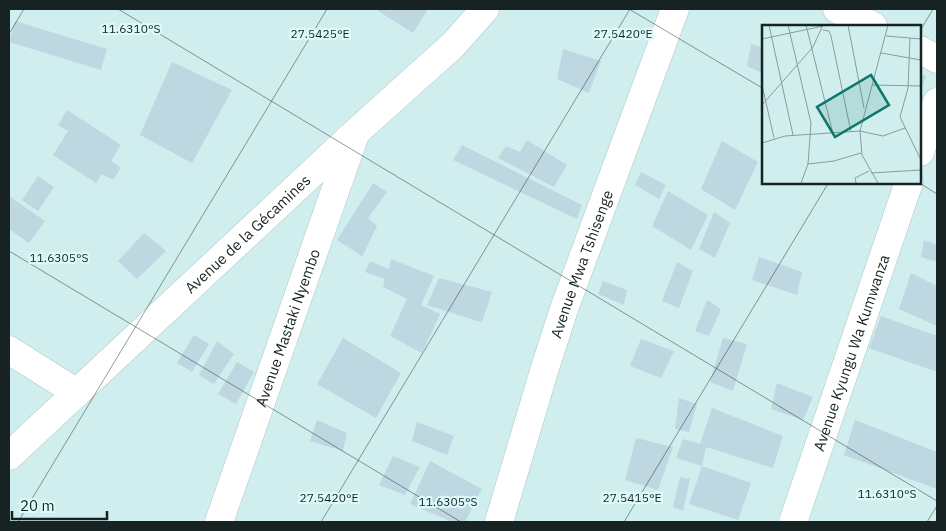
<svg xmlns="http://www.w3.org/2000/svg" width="946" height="531" font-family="'IBM Plex Sans',sans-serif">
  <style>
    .building { fill: #bed7e1 }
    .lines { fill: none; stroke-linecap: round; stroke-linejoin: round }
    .minor-casing { stroke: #abc7c7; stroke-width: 29 }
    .minor { stroke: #fff; stroke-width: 28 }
    .ticks { fill: none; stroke: #172222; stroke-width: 1; stroke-opacity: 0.45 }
    .labels { text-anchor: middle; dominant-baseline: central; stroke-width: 4.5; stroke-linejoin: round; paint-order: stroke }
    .street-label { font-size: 15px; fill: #172222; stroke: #defbfc }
    .inset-road { fill: none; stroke: #879c9c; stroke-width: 1 }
    .view { fill: #0f766e; fill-opacity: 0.15; stroke: #0f766e; stroke-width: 2.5 }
    .inset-edge { fill: none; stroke: #172222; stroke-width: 2.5 }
    .ticks-label { font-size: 12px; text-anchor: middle; fill: #172222; stroke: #defbfc; stroke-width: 4.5; stroke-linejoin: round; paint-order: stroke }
  </style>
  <rect width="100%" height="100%" fill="#d1eeee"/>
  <path class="building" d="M 375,9 L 428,9 L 413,33 Z
    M 15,21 L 107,49 L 101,70 L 9,42 Z
    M 751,44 L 764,48 L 764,74 L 747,66 Z
    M 563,49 L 601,61 L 589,93 L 557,79 Z
    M 172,62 L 232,90 L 192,163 L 140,135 Z
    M 920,74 L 926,76 L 920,93 Z
    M 67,110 L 121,145 L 111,161 L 121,168 L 113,180 L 102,174 L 96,183 L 53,155 L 68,131 L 58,125 Z
    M 527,140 L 567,165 L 554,187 L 498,158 L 506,146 L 520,152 Z
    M 722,141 L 758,162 L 735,210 L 701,189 Z
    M 462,145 L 582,205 L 577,219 L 453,160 Z
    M 641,172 L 666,185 L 659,199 L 635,185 Z
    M 38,176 L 54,187 L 38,211 L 22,200 Z
    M 373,183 L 387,192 L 368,218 L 377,226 L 362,257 L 356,252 L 337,240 Z
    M 668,191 L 708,215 L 691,250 L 652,226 Z
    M 9,196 L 45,221 L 29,243 L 9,229 Z
    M 714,212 L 730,223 L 715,258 L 699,249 Z
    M 144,233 L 166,251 L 137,279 L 118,261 Z
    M 924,240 L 937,245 L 937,262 L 921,257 Z
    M 759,257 L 802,272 L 797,295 L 752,280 Z
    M 391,259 L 434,276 L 421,305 L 440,314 L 422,353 L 390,336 L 407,299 L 383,287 L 385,279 L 365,272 L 370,261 L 389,269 Z
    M 677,262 L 693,271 L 679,308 L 662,301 Z
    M 911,273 L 937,286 L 937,326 L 899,309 Z
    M 439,278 L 492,292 L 482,322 L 477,321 L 427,305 Z
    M 603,281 L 627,290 L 624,305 L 598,294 Z
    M 707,300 L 721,309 L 709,336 L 695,331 Z
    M 881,316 L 937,336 L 937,372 L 869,348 Z
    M 194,335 L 209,344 L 192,372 L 177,363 Z
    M 343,338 L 401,373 L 376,418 L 317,384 Z
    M 723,338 L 747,344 L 733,391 L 710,382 Z
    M 641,339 L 674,351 L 661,378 L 630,366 Z
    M 217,341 L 234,354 L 214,384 L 199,375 Z
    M 237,362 L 254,372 L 236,404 L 218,394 Z
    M 777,383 L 813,397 L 803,420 L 771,409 Z
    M 679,398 L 697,404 L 689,432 L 675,429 Z
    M 712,408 L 783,436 L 773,468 L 706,447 L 702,466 L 676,458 L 683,439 L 700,444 Z
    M 317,420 L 347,433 L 343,451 L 310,441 Z
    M 855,420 L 937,452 L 937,489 L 844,455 Z
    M 417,422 L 454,436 L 447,455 L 412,441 Z
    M 636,438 L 673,447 L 658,490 L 625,480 Z
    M 393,456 L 420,467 L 405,495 L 379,485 Z
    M 430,461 L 482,489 L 465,522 L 452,522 L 410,504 Z
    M 702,466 L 751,483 L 738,520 L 689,504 Z
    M 680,477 L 690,479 L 683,511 L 673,507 Z"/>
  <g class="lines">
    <g class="minor-casing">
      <g id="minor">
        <path d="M 837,9 L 873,26"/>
        <path d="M 920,50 L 937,59"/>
        <path d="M 920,152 L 937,102"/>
        <path d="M 9,350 L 77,393"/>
        <path id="s1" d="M 9,456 L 355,133 L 453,45 L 485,9"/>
        <path id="s2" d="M 219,522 L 354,137"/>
        <path id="s3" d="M 499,522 L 544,371 L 564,309 L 675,9"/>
        <path id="s4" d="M 793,522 L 909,182"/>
      </g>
    </g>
    <use href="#minor" class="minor"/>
  </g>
  <path class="ticks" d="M 118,9 L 937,501M 629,9 L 764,89M 920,31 L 933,9M 9,34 L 24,9M 918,182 L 937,194M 9,251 L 461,522M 18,522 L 327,9M 321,522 L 630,9M 624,522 L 829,182M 927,522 L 937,506"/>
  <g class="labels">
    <g class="street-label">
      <text stroke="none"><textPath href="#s1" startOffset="326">Avenue de la Gécamines</textPath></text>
      <text stroke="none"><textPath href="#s3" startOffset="271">Avenue Mwa Tshisenge</textPath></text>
      <text stroke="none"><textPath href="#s2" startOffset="206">Avenue Mastaki Nyembo</textPath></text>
      <text stroke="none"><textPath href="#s4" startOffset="179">Avenue Kyungu Wa Kumwanza</textPath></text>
    </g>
  </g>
  <g transform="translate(762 25)">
    <rect width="159" height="159" fill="#d1eeee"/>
    <path class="inset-road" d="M 7,0 L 31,110M 26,0 L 49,98 L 46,139 L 39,158M 44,0 L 71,109M 86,0 L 102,83M 61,5 L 67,6 L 69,11 L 89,107M 124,11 L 159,14M 148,13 L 146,63 L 138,92 L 159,135M 0,14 L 61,1M 119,28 L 159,35M 0,60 L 12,113M 110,60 L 159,61M 0,80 L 51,22 L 61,0M 0,118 L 23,111 L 98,106 L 121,111 L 143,103M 46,139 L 72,136 L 99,128M 109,148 L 159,145M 94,158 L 93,153 L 107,146M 116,158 L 100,130 L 98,106 L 126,0"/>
    <path class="view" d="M 109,50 L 127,80 L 73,112 L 55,82 Z"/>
    <rect width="159" height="159" class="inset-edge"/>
  </g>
  <g class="ticks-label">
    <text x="131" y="33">11.6310°S</text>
    <text x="320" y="38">27.5425°E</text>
    <text x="623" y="38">27.5420°E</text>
    <text x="59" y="262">11.6305°S</text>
    <text x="887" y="498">11.6310°S</text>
    <text x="329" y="502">27.5420°E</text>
    <text x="632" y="502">27.5415°E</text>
    <text x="448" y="506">11.6305°S</text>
  </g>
  <rect width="946" height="531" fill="none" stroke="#172222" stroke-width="20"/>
  <path d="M12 511v8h95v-8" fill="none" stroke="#172222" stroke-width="2.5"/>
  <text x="20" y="511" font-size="15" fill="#172222" stroke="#defbfc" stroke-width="4" paint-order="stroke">20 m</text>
</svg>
